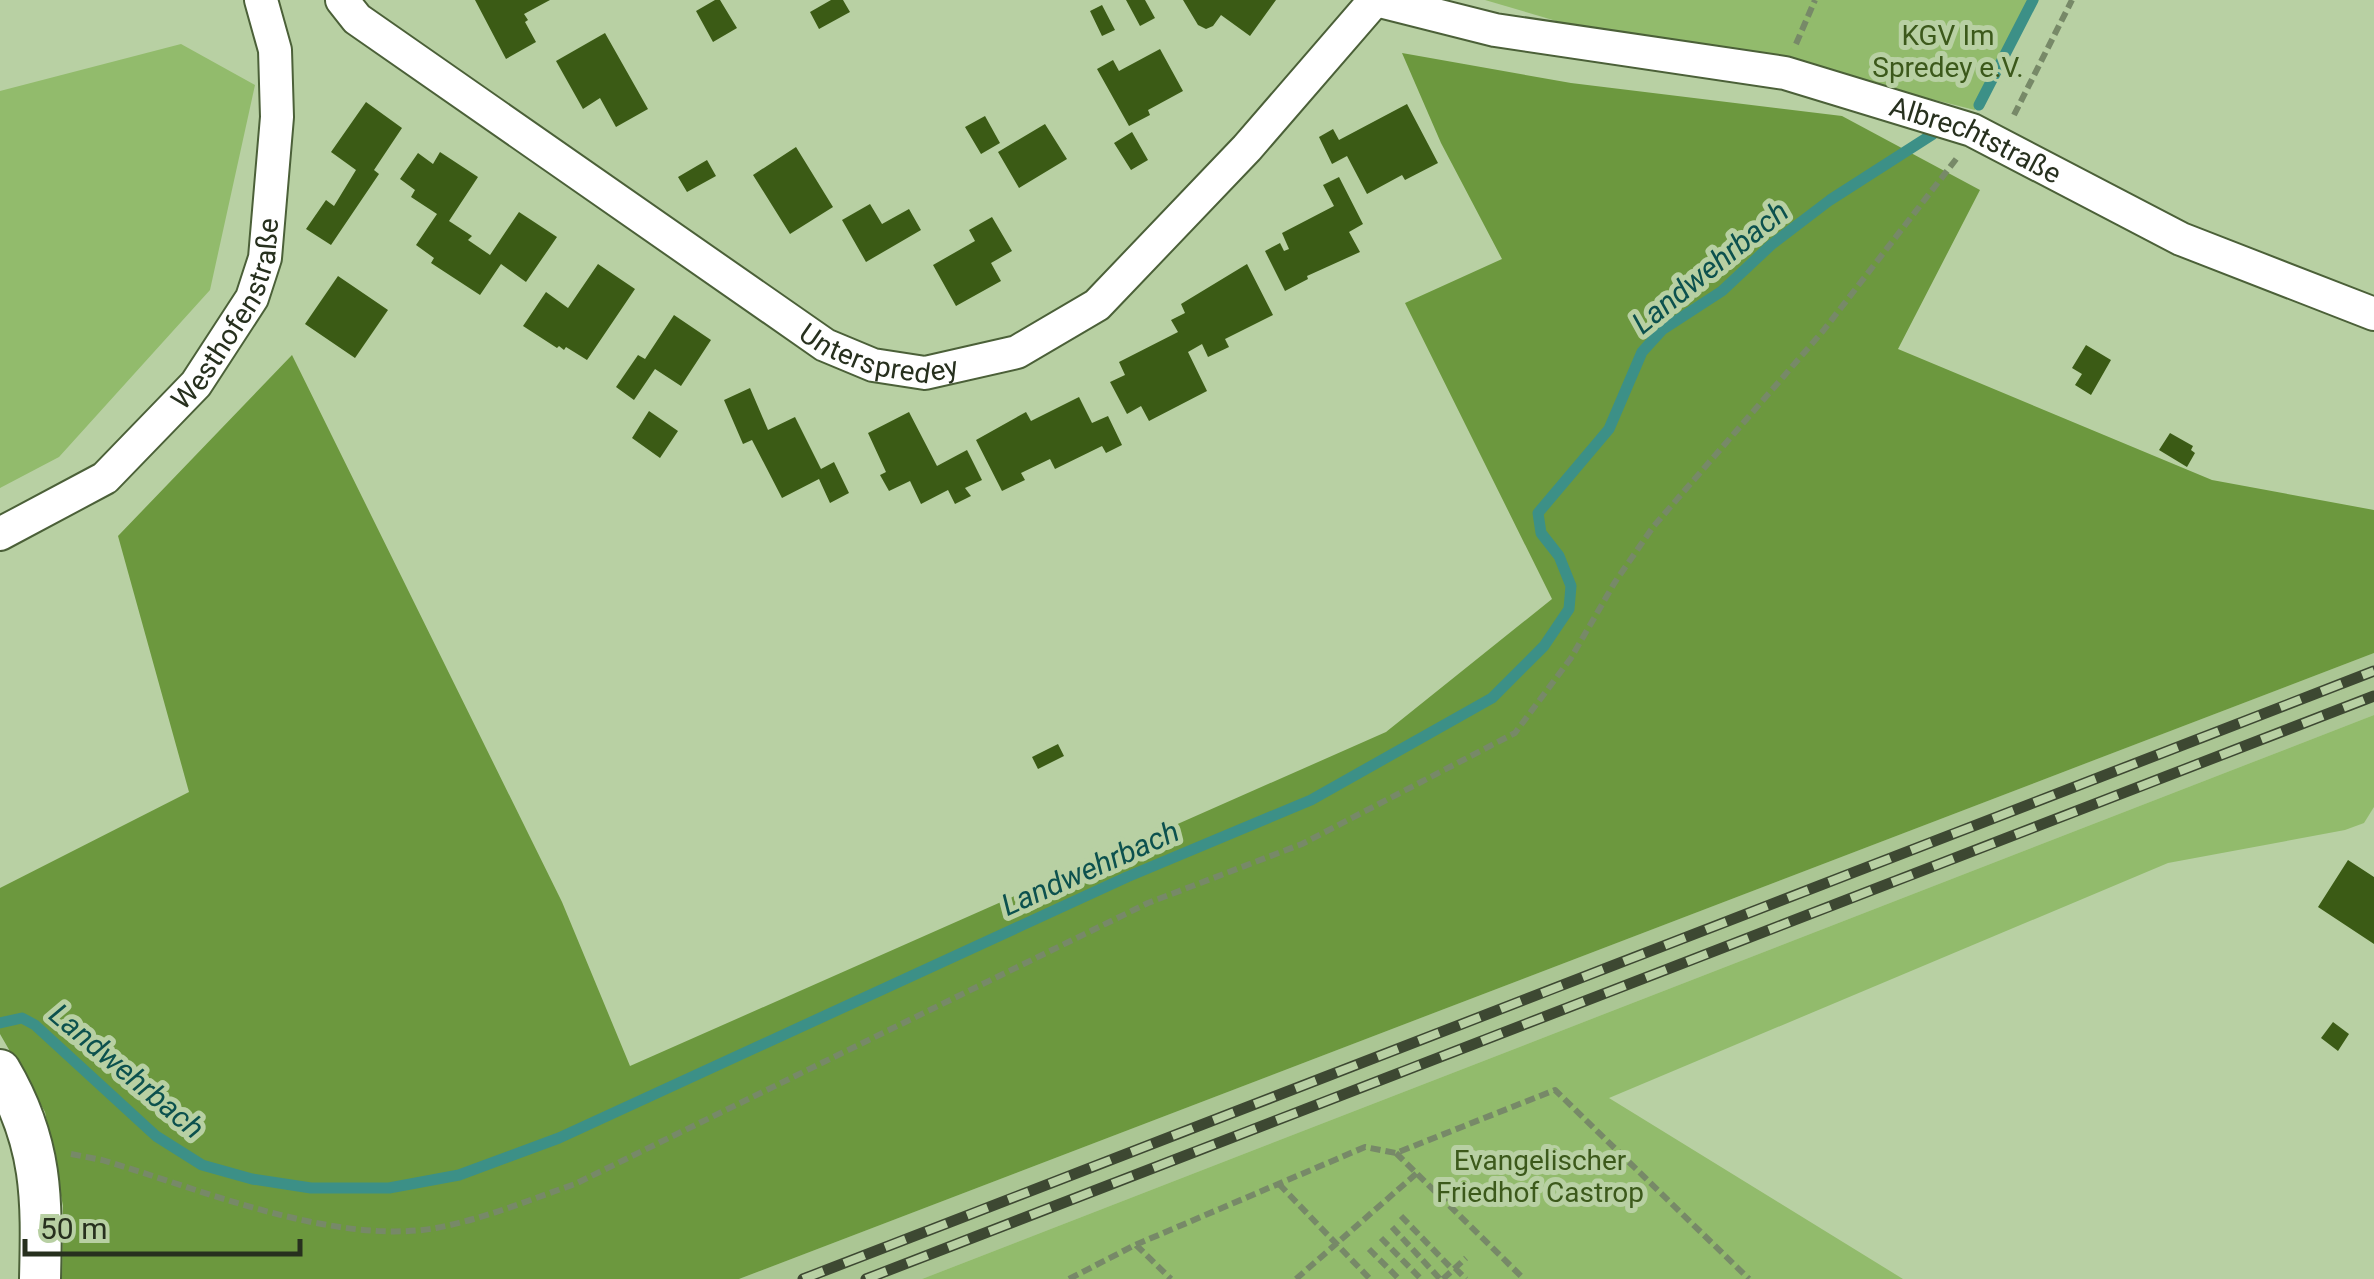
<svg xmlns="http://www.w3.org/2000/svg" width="2374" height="1279" font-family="Roboto,sans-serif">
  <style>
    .built { fill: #abc694 }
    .green { fill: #92bb6c }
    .forest { fill: #6c983e }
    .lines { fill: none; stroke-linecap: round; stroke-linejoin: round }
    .stream { stroke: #3c9087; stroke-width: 11 }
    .building { fill: #3b5b15 }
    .minor-casing { stroke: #4b6038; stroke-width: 36 }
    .tertiary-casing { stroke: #4b6038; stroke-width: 44 }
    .path { stroke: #778968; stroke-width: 6; stroke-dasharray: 10 5; stroke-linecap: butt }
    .minor { stroke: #fff; stroke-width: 32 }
    .tertiary { stroke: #fff; stroke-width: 40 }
    .rail-casing { stroke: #3d4832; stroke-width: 11 }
    .rail { stroke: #b8d0a3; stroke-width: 8; stroke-dasharray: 22; stroke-linecap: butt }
    .labels { text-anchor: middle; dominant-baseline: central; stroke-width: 10; stroke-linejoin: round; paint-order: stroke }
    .park-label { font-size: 28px; fill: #3c591b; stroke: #b8d0a3 }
    .street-label { font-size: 28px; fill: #27301e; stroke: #b8d0a3 }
    .water-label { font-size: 30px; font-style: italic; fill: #0c514e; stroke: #b8d0a3 }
  </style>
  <rect width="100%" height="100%" fill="#b8d0a3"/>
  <path class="built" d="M 2374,653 L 2374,715 L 922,1279 L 739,1279 Z"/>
  <path class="green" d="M 1485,0 L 2039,0 L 1975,110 L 1787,63 L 1563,23 Z
    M 181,44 L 255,85 L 210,290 L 59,457 L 0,488 L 0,91 Z
    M 2374,715 L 2374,807 L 2364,823 L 2345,830 L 2168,863 L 1609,1098 L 1903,1279 L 922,1279 Z"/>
  <path class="forest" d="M 1402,53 L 1571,83 L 1842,116 L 1980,190 L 1898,349 L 2212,480 L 2374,510 L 2374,653 L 739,1279 L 62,1279 L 63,1206 L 45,1112 L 0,1034 L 0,888 L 189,792 L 118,536 L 292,355 L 562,902 L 630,1066 L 1386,732 L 1552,599 L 1405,303 L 1502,259 L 1441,143 Z"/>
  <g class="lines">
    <path class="stream" d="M 1979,105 L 2033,0
      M 0,1023 L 22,1018 L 35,1025 L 156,1136 L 202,1165 L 252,1179 L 311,1188 L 389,1188 L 459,1175 L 559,1138 L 1127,877 L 1311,800 L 1492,698 L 1544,646 L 1569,609 L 1571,586 L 1559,556 L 1541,533 L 1538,513 L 1609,429 L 1642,352 L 1662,330 L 1722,291 L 1771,245 L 1830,200 L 1933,134"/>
  </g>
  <path class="building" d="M 475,0 L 550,0 L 524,14 L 528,20 L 525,22 L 536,42 L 506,59 Z
    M 715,0 L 720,0 L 737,28 L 713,42 L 696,11 Z
    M 831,0 L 843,0 L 850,12 L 819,29 L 810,12 Z
    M 1126,0 L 1145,0 L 1155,18 L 1140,26 Z
    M 1183,0 L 1276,0 L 1250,36 L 1221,15 L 1213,26 L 1206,29 L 1198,25 Z
    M 1102,5 L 1115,30 L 1102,36 L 1090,11 Z
    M 605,33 L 648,109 L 616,127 L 600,98 L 583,109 L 556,61 Z
    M 1160,49 L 1183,91 L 1148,110 L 1150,115 L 1129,126 L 1097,69 L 1113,60 L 1119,71 Z
    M 366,102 L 402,128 L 374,170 L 379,174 L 331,245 L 306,229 L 326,200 L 334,206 L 356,170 L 331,152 Z
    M 1407,104 L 1438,163 L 1405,180 L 1402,175 L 1367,194 L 1347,156 L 1332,164 L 1319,137 L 1333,129 L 1339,140 Z
    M 985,116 L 1000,143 L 981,154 L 965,127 Z
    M 1045,124 L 1067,159 L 1019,188 L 998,152 Z
    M 1132,132 L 1148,160 L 1131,170 L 1114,143 Z
    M 796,147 L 833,207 L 790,234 L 753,175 Z
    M 440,152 L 478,177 L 449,221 L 472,236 L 468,240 L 490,255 L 519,212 L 557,237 L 526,282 L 501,264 L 480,295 L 431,263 L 434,258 L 416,245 L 437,214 L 411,197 L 415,190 L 400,179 L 418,153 L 433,164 Z
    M 707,160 L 716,176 L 687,192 L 678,177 Z
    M 1339,177 L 1363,224 L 1349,232 L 1360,252 L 1307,276 L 1308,279 L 1285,291 L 1265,251 L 1280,243 L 1284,251 L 1289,249 L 1282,233 L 1334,206 L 1323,185 Z
    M 870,204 L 882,224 L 909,209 L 921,230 L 866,262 L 842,220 Z
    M 992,217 L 1012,251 L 991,263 L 1001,281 L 956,306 L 933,265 L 975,241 L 969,230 Z
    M 598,264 L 635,289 L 587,360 L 566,347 L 564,350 L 559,346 L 557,348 L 523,326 L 546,292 L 568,308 Z
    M 1247,264 L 1273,315 L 1225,339 L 1229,347 L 1208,357 L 1202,344 L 1188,352 L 1207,391 L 1149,421 L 1141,406 L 1127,414 L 1110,382 L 1125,375 L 1119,362 L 1178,332 L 1171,320 L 1185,313 L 1181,304 Z
    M 338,276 L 388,310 L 355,358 L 305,324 Z
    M 674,315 L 711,340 L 681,386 L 655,369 L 634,400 L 616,387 L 638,355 L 645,359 Z
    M 2086,345 L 2111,360 L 2091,395 L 2075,385 L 2082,374 L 2072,368 Z
    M 750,388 L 768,430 L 795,417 L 821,469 L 834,462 L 849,493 L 830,503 L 819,479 L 782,498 L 752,440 L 743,444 L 724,400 Z
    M 1079,397 L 1092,423 L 1108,416 L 1122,445 L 1106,453 L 1102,446 L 1055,469 L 1050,459 L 1021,473 L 1025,480 L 1002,491 L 976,440 L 1026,412 L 1031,421 Z
    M 649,411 L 678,431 L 660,458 L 632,438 Z
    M 909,412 L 937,466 L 967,450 L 982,480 L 965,488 L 971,496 L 955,504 L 948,490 L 921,504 L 910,481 L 889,491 L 880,475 L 886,472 L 868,433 Z
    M 2170,433 L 2193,446 L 2191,450 L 2195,453 L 2187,467 L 2159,450 Z
    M 1058,744 L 1064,756 L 1038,769 L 1032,757 Z
    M 2348,860 L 2374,877 L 2374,944 L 2318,907 Z
    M 2333,1022 L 2349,1034 L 2338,1051 L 2321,1038 Z"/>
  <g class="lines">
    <g class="minor-casing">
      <g id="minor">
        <path id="s1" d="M 342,0 L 357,19 L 825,345 L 873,365 L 925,373 L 1017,352 L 1097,305 L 1247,148 L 1375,0"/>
        <path id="s2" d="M 1376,0 L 1495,30 L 1785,73 L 1972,130 L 2181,239 L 2374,314"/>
        <path id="s3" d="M 0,534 L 105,478 L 196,384 L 252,298 L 265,258 L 277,117 L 275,50 L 261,0"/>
      </g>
    </g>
    <g class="tertiary-casing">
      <path id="tertiary" d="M 0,1070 C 43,1143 42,1198 40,1279"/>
    </g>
    <path class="path" d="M 1796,44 L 1815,0
      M 2014,115 L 2072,0
      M 1396,1153 L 1524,1279
      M 71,1154 L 102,1160 C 200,1189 335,1246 436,1228 C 484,1219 529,1200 575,1184 L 1148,903 L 1302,844 L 1515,733 L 1571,658 L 1615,582 L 1653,527 L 1823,331 L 1957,158
      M 1279,1184 L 1370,1279
      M 1401,1216 L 1453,1270
      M 1392,1227 L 1440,1279
      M 1381,1238 L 1421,1279
      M 1136,1245 L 1171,1279
      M 1369,1249 L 1399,1279
      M 1455,1268 L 1466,1279
      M 1069,1279 L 1135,1245 L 1365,1147 L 1396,1153 L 1555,1090 L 1749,1279
      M 1296,1279 L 1417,1173
      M 1443,1279 L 1466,1258"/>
    <use href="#minor" class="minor"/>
    <use href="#tertiary" class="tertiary"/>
    <g class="rail-casing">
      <path id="rail" d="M 803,1279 L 2374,671
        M 866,1279 L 2374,696"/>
    </g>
    <use href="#rail" class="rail"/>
  </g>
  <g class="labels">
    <g class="park-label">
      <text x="1948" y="35">KGV Im<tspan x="1948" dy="32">Spredey e.V.</tspan></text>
      <text x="1540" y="1160">Evangelischer<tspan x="1540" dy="32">Friedhof Castrop</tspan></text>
    </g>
    <g class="street-label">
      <text stroke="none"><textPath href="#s2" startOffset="618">Albrechtstraße</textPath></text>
      <text stroke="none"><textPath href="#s3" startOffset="328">Westhofenstraße</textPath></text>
      <text stroke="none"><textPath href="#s1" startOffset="650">Unterspredey</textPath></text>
    </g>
    <g class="water-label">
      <text transform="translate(1710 267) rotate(-39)">Landwehrbach</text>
      <text transform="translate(1090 868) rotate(-24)">Landwehrbach</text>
      <text transform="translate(127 1071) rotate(40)">Landwehrbach</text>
    </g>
  </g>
  <path d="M25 1239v15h275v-15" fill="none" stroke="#27301e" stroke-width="5"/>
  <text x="40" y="1239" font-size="30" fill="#27301e" stroke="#b8d0a3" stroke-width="8" paint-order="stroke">50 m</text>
</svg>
